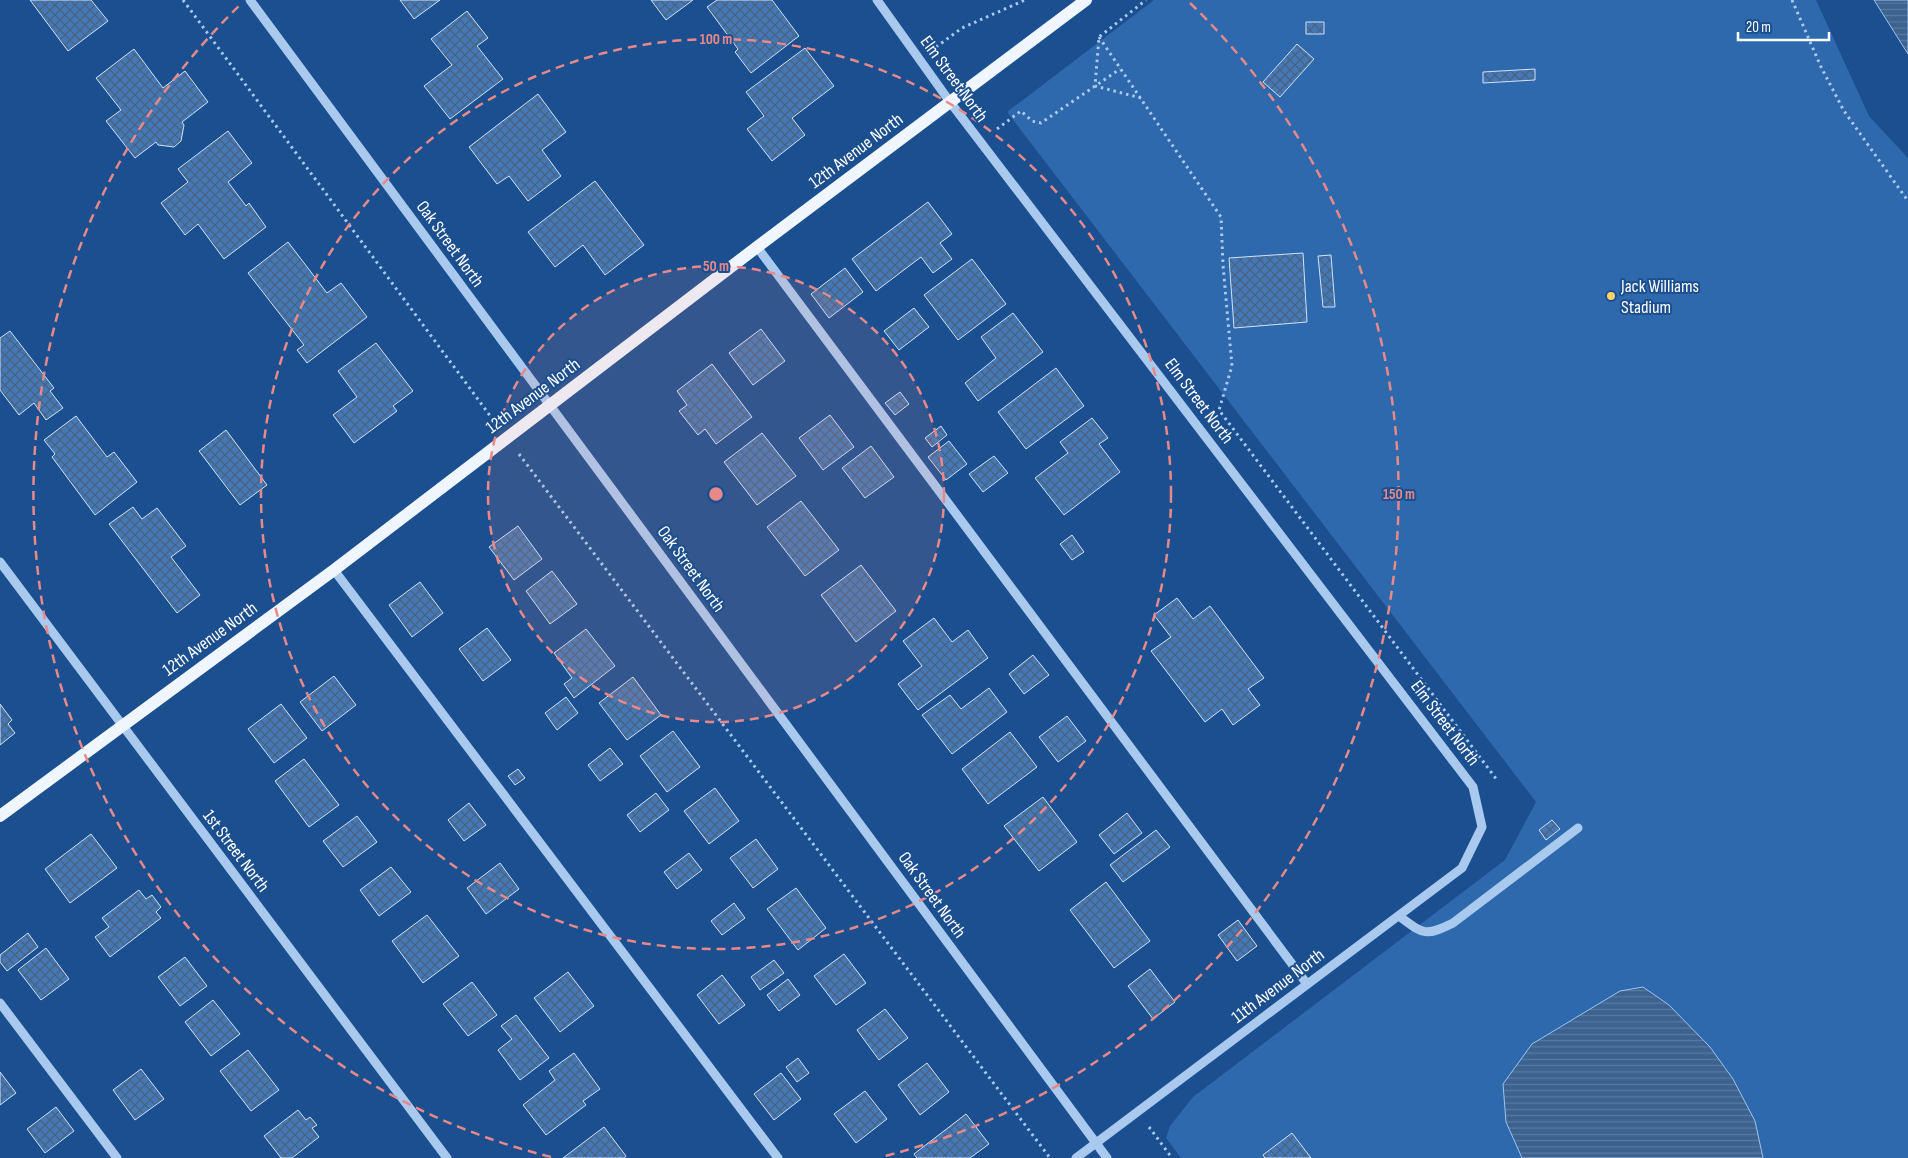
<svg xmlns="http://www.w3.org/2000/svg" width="1908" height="1158" font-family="'Sofia Sans Condensed',sans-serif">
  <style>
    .park { fill: #2e69ad }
    .water { fill: url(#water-rules); stroke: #9cc4f0 }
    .building { fill: url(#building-cross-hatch); stroke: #cfe3fa }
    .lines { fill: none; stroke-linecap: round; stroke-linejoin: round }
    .path { stroke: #a9c9ee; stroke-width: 3; stroke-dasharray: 2.5 4; stroke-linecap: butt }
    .minor { stroke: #a9c9ee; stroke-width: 9 }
    .major { stroke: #f0f6ff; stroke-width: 12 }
    .ring { fill: none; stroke: #e88989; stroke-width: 2.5; stroke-dasharray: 9 6 }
    .poi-dot { fill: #ffd166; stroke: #1b4f8f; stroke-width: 2 }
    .labels { text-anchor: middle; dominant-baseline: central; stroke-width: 4; stroke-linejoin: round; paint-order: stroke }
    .street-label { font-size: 18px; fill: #fff; stroke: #1b4f8f }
    .poi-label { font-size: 18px; fill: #fff; stroke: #1b4f8f; text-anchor: start }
    .centre { fill: #e88989; stroke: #1b4f8f; stroke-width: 2.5 }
    .ring-label { font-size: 15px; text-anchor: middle; font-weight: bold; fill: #e88989; stroke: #1b4f8f; stroke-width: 4; stroke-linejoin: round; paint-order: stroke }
  </style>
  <defs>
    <pattern id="water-rules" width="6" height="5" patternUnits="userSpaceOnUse" patternTransform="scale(1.25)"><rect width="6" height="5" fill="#3c6290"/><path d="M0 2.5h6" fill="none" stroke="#597aa1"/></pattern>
    <pattern id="building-cross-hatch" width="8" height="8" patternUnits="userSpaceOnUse" patternTransform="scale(1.25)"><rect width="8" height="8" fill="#4478b7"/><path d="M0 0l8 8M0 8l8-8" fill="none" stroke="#486282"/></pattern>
  </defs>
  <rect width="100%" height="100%" fill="#1b4f8f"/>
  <path class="park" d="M 1154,0 L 1816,0 L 1869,116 L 1908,158 L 1908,1158 L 1181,1158 L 1166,1138 L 1170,1126 L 1193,1097 L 1505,860 L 1536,802 L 1007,112 Z"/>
  <path class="water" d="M 1874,0 L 1908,0 L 1908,54 Z
    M 1643,987 L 1669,1005 L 1710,1047 L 1733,1079 L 1755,1121 L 1763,1158 L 1522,1158 L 1506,1122 L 1503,1084 L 1532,1044 L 1620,991 Z"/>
  <path class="building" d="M 30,0 L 91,0 L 108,21 L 68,51 Z
    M 400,0 L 440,0 L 414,19 Z
    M 651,0 L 693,0 L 666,20 Z
    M 717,0 L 772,0 L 799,36 L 751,73 L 735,52 L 738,49 L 707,7 Z
    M 467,11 L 488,38 L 477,46 L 503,79 L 450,119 L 424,86 L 452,65 L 431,39 Z
    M 1306,22 L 1324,22 L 1324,34 L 1306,34 Z
    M 1297,44 L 1314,59 L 1280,97 L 1263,82 Z
    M 805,48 L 834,86 L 792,118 L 805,135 L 772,161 L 747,129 L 764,116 L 746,92 Z
    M 134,49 L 163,88 L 185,71 L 208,102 L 182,122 L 184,125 L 181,141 L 174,147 L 158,145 L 156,142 L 135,158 L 106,121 L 121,110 L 96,78 Z
    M 1535,69 L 1535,80 L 1483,83 L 1483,72 Z
    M 538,94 L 566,132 L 542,150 L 561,176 L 528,201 L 509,176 L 497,184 L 469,147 Z
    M 228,131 L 252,163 L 228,182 L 246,206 L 249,203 L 266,227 L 224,259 L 198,224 L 185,235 L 161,203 L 188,182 L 178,169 Z
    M 595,181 L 644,245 L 605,275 L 583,245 L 555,267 L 528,232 Z
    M 928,202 L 952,234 L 940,243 L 952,259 L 933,273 L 921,257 L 876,291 L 852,259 Z
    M 288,242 L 327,293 L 341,283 L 367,317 L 307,363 L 297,350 L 304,345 L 248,273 Z
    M 1303,253 L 1307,322 L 1234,328 L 1229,258 Z
    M 1331,255 L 1335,307 L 1323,307 L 1318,256 Z
    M 972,259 L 1006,304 L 958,340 L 924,295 Z
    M 845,268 L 863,292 L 829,318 L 811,294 Z
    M 914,308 L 929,327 L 899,350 L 884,331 Z
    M 1013,313 L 1043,352 L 978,401 L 965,383 L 996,358 L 981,337 Z
    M 761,329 L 785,361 L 753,385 L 729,353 Z
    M 10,331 L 54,388 L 50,391 L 63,408 L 46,420 L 34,403 L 19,415 L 0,390 L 0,338 Z
    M 376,343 L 413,391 L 393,406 L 397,411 L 354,443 L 333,415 L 357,397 L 338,371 Z
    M 712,364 L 752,417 L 716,444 L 705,429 L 698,435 L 679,411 L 687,405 L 677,391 Z
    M 1056,368 L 1084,406 L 1026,449 L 998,412 Z
    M 900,392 L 909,404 L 895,415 L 885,403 Z
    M 830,415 L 854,447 L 823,470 L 799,438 Z
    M 76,416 L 107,457 L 114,452 L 137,482 L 95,515 L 52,457 L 55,454 L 44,440 Z
    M 1092,418 L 1108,438 L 1099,444 L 1120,472 L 1064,515 L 1035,478 L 1068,453 L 1060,442 Z
    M 941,426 L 947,435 L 932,447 L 925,438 Z
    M 226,430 L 267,485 L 240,505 L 199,451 Z
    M 762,433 L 796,476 L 757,505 L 724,462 Z
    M 949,441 L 967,464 L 946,480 L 928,457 Z
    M 871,446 L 894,477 L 865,498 L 842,468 Z
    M 994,456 L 1008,473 L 983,492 L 969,474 Z
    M 801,501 L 839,550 L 805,576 L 767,527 Z
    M 133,507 L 142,519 L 157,508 L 186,546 L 171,557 L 200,595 L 177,613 L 109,524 Z
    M 518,526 L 542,559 L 514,580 L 489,547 Z
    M 1072,535 L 1084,552 L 1072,560 L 1060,544 Z
    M 861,565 L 896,611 L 856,642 L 821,595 Z
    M 552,571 L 577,604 L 550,624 L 526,591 Z
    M 420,582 L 443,613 L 412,637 L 389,605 Z
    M 1177,598 L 1193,619 L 1210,606 L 1264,678 L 1248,689 L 1260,705 L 1233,725 L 1222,709 L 1205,722 L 1151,651 L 1171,637 L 1154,615 Z
    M 934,618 L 952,642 L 968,630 L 988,658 L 918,710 L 898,684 L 922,666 L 903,641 Z
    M 487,628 L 511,660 L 483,681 L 459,649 Z
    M 586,629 L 615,666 L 574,698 L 564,684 L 572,678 L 554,653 Z
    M 1033,655 L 1049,675 L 1024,694 L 1009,674 Z
    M 334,676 L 356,705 L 322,731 L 300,702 Z
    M 633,677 L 661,715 L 627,740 L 599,703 Z
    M 989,688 L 1007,712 L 952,754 L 922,715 L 950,695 L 961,709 Z
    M 566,697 L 578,713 L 557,730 L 545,713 Z
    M 0,704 L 12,720 L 8,724 L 15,733 L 0,745 Z
    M 281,704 L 307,738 L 274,763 L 248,729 Z
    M 1067,716 L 1086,741 L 1058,762 L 1039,737 Z
    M 673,731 L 700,767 L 667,792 L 640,756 Z
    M 1010,732 L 1037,767 L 988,804 L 962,769 Z
    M 610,748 L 623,764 L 600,781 L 588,765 Z
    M 304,759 L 339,805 L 309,827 L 275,781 Z
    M 518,769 L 525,778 L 515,785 L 508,776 Z
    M 715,788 L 739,821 L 709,844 L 684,811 Z
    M 656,793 L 669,810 L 640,832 L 627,815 Z
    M 1043,797 L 1077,842 L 1039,871 L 1004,826 Z
    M 469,803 L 486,825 L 464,841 L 448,820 Z
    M 1127,813 L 1142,833 L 1114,854 L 1099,835 Z
    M 357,816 L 377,842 L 343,867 L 323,841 Z
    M 1552,820 L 1560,829 L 1546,840 L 1539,830 Z
    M 1156,830 L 1170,847 L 1123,882 L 1110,865 Z
    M 91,834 L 117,868 L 70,903 L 45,869 Z
    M 756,839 L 778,869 L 753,888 L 730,858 Z
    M 689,853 L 702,870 L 677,889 L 664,872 Z
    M 500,863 L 519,889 L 486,914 L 467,888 Z
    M 391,867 L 411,892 L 379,916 L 360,890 Z
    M 1106,882 L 1150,941 L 1114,968 L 1070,910 Z
    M 796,888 L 826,928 L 798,950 L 767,909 Z
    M 139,890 L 146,899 L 152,895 L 161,907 L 156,912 L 161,918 L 110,957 L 95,937 L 109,927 L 102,918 Z
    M 734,903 L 745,918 L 722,935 L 711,921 Z
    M 427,915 L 459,956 L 423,983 L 392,941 Z
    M 1238,920 L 1257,946 L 1237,961 L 1218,935 Z
    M 28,933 L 38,947 L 7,971 L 0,962 L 0,955 Z
    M 46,948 L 69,979 L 41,1000 L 18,970 Z
    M 844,954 L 866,983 L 836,1005 L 814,976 Z
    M 185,957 L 207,986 L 180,1006 L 158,977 Z
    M 774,960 L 784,973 L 760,990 L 751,977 Z
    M 1150,969 L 1175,1002 L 1153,1019 L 1128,986 Z
    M 568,972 L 594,1006 L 560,1032 L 534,998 Z
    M 722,975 L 745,1005 L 719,1024 L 697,995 Z
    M 788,979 L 800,995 L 779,1011 L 767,995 Z
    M 472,982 L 497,1015 L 468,1036 L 443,1004 Z
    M 213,1000 L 240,1034 L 211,1056 L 185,1022 Z
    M 885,1009 L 908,1038 L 879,1060 L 857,1030 Z
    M 516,1015 L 549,1058 L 520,1080 L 498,1050 L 512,1039 L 501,1026 Z
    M 248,1050 L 279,1090 L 251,1111 L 220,1071 Z
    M 574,1053 L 600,1089 L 583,1101 L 586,1105 L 546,1135 L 523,1105 L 555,1080 L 549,1071 Z
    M 798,1058 L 809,1073 L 797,1082 L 786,1067 Z
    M 927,1063 L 949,1092 L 920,1115 L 898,1085 Z
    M 141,1069 L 164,1099 L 135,1120 L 113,1090 Z
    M 0,1072 L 16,1093 L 0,1105 Z
    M 781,1073 L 801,1099 L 774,1120 L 754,1094 Z
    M 865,1091 L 887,1119 L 856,1143 L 834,1114 Z
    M 56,1107 L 74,1131 L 45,1153 L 27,1129 Z
    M 298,1110 L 306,1120 L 310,1117 L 317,1125 L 312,1128 L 319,1137 L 292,1158 L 281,1158 L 264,1136 Z
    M 966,1114 L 989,1144 L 970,1158 L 917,1158 L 914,1154 Z
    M 604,1127 L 626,1156 L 624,1158 L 563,1158 Z
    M 1292,1133 L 1311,1158 L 1265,1158 L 1263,1155 Z"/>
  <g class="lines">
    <path class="path" d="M 183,0 L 494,421
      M 1792,0 L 1821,67 L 1844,111 L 1908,201
      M 1099,37 L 1221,217 L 1223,265 L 1232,366 L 1219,410 L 1497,780
      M 936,47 L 962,28 L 1025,0
      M 1141,98 L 1095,86 L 1099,37 L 1146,0
      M 997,129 L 1021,111 L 1032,121 L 1041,123 L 1120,69
      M 519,454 L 1050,1158
      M 1149,1127 L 1172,1158"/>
    <path class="minor" d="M 250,0 L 1107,1158
      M 877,0 L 950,102 L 1473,787 L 1482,827 L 1462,868 L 1076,1158
      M 757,247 L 1307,984
      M 0,562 L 447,1158
      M 334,570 L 778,1158
      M 1399,916 C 1423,934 1425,937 1453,923 L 1578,828
      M 0,1003 L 117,1158"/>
    <path class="major" d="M 0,816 L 334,570 L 757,247 L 1086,0"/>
  </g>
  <circle cx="716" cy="494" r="228" fill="#e88989" fill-opacity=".12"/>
  <g class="ring">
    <circle cx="716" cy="494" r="228"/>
    <circle cx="716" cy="494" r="455"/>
    <path d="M551 1157A683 683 0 0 1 242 3M1190 3A683 683 0 0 1 881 1157"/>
  </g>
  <circle class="poi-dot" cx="1611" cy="296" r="5"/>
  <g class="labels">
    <g class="street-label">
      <text transform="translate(954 79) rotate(54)">Elm Street North</text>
      <text transform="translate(856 151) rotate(-37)">12th Avenue North</text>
      <text transform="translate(450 244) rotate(54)">Oak Street North</text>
      <text transform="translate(533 396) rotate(-37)">12th Avenue North</text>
      <text transform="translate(1199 401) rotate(53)">Elm Street North</text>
      <text transform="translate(691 569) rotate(54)">Oak Street North</text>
      <text transform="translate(210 639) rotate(-36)">12th Avenue North</text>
      <text transform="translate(1445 723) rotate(53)">Elm Street North</text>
      <text transform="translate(236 851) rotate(53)">1st Street North</text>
      <text transform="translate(932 895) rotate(54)">Oak Street North</text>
      <text transform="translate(1278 986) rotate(-37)">11th Avenue North</text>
    </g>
    <g class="poi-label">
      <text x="1621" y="286">Jack Williams<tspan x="1621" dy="21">Stadium</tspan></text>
    </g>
  </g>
  <circle cx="716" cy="494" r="8" class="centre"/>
  <g class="ring-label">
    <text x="716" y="44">100 m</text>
    <text x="716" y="271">50 m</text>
    <text x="1399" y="499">150 m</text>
  </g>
  <path d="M1738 32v8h91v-8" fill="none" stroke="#ffffff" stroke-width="2.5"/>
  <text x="1746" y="32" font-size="15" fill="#ffffff" stroke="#1b4f8f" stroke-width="4" paint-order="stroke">20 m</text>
</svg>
